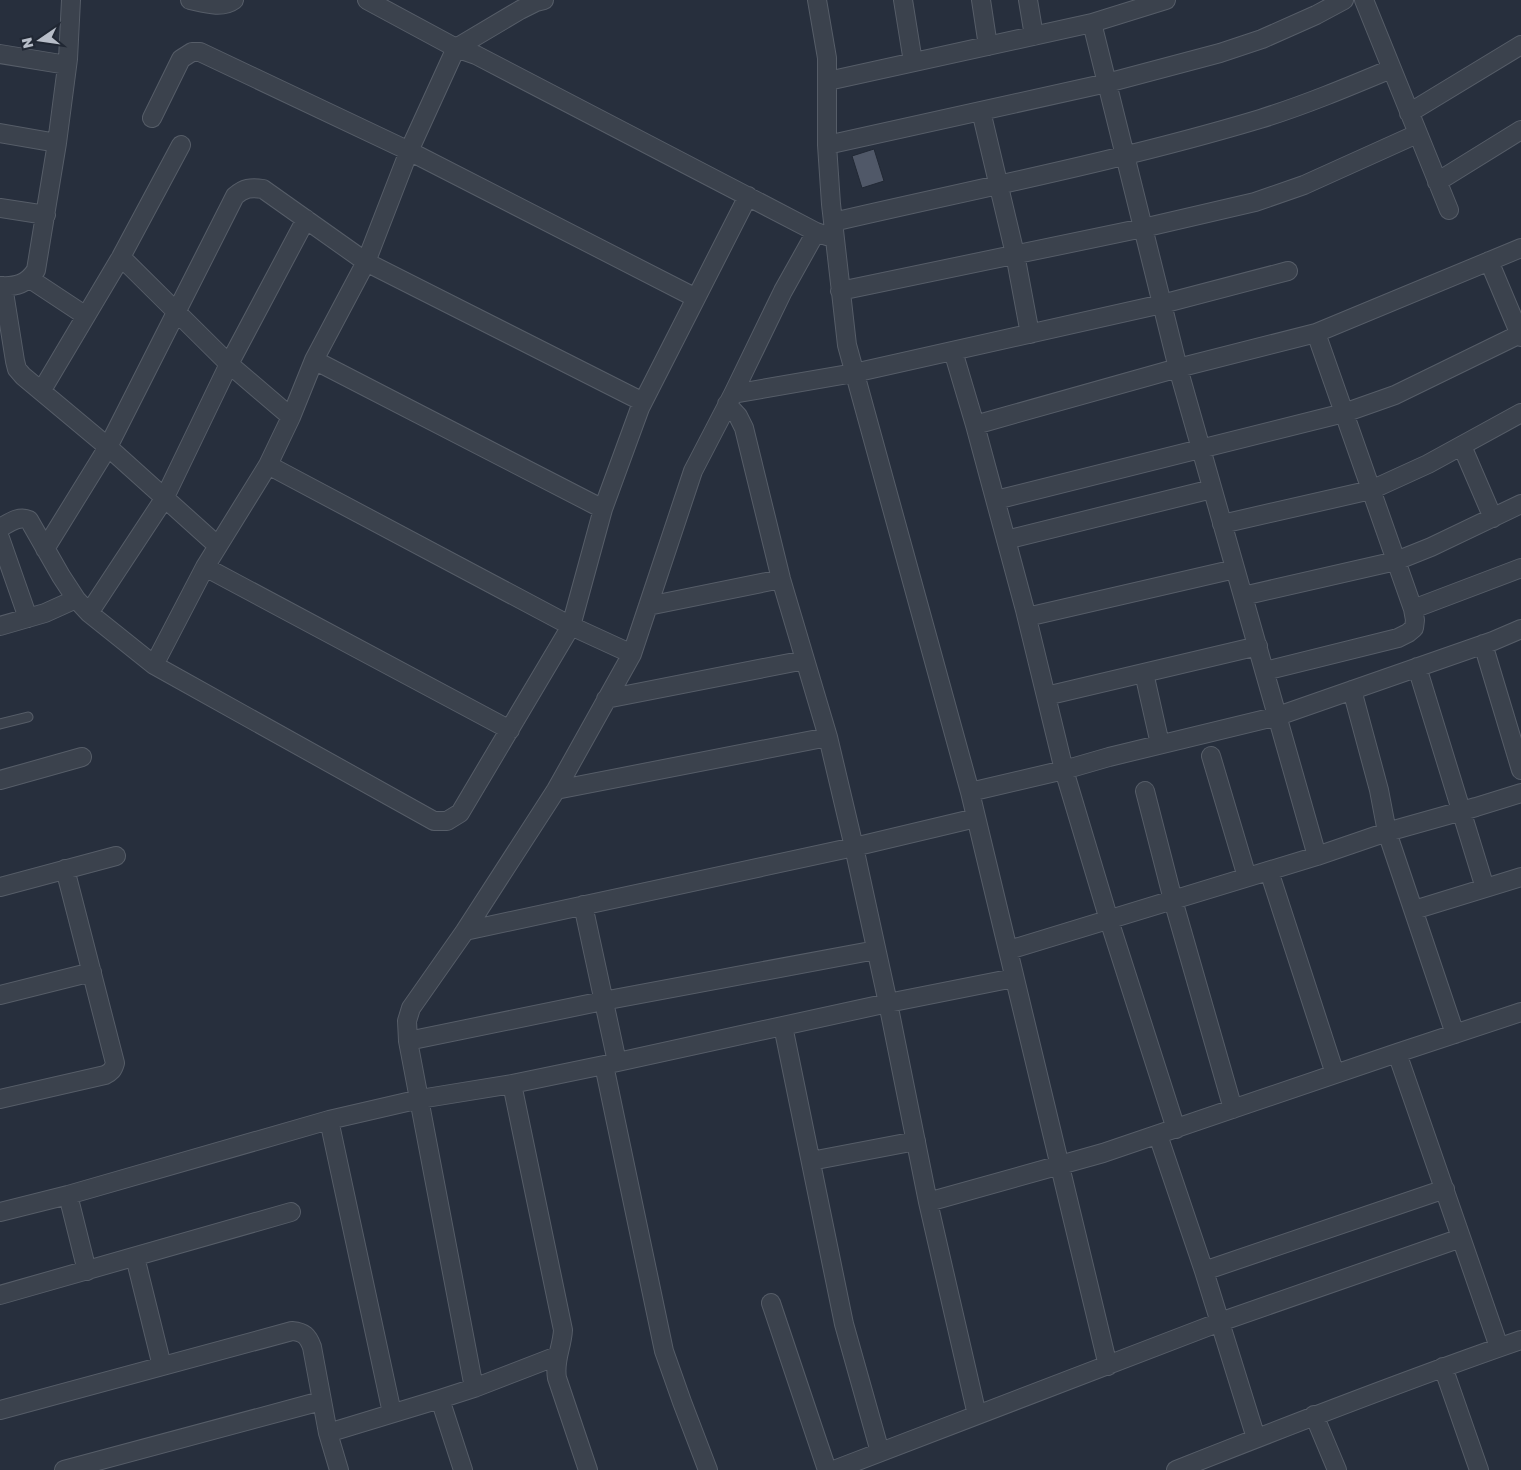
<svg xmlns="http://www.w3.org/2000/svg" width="1521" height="1470" font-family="'Golos Text',sans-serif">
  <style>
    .building { fill: #505868; stroke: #222935 }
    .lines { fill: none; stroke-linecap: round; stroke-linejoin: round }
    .service-casing { stroke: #565d68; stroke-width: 11 }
    .minor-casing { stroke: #565d68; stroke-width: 20 }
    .service { stroke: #3b424d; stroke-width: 9 }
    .minor { stroke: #3b424d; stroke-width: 18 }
  </style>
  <rect width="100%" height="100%" fill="#272f3d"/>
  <path class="building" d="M 874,149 L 884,181 L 862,188 L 852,156 Z"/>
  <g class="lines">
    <g class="service-casing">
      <path id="service" d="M 0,724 L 28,717"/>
    </g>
    <g class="minor-casing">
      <path id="minor" d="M 190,0 C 204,3 222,9 234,0
        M 367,0 L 456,48 L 476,55 L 816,232 L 827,236
        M 817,0 L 827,58 L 827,145 L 831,204 L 847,345 L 970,792 L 1108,1366
        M 903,0 L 913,62
        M 981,0 L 988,46
        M 1028,0 L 1034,36
        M 1364,0 L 1449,210
        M 1092,23 L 1178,368 L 1317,856
        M 0,54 L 67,65
        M 828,81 L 1092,23 L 1166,0
        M 981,111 L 1015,254 L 1030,334
        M 1409,113 L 1521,45
        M 152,118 L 181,59 L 192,52 L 200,52 L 409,151 L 696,298
        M 0,133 L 57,143
        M 827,145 L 1107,83 L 1220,53 L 1262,39 L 1316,15 L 1344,0
        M 1437,182 L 1521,130
        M 0,208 L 46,215
        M 833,222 C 975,189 1120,161 1260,119 C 1305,105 1348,87 1391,69
        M 121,257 L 229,364 L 291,417
        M 1489,261 L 1521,337
        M 30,279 L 86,316
        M 0,286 C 16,287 27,284 36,270 L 57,143 L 68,59 L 71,0
        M 3,286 L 15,361 L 17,369 L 23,376 L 108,447 L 218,546
        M 840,291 L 1143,228 L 1255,202 L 1304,185 L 1417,134
        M 953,351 L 975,425 L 1025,610 L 1064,770 L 1109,920 L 1176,1129
        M 314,360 L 603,509
        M 42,390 L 121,257 L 181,145
        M 733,394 L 854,373 L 1162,304 L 1288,271
        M 727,404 L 738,416 L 744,428 L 781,579 L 828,737 L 854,847 L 888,1003 L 928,1202 L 977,1415
        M 975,425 L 1178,368 L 1316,333 L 1521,248
        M 1462,446 L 1493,518
        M 268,465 L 571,626 L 632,654
        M 996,500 L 1344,413 L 1395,395 L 1520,334
        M 1222,524 L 1371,490 L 1428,464 L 1521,413
        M 0,528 C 9,523 19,515 29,520 L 61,576 L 76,599 L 89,613 L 154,665 L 434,821 L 447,821 L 460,813 L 571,626 L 603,509 L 640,408 L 748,196
        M 0,538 L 28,618
        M 1006,540 L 1212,489
        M 45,549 L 108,447 L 235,196 C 244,188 251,187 263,189 L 366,262 L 643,402
        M 205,567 L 510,730
        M 1243,596 L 1396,561 L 1431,547 L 1521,504
        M 648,606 L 781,579
        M 1413,609 L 1521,568
        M 89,613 L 164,499 L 229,364 L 306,219
        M 1027,617 L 1235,569
        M 0,626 L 45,613 L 76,599
        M 1483,644 L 1521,770
        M 154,665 L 205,567 L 268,465 L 291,417 L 314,360 L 366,262 L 409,151 L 456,48 L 520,10 L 536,2 L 544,0
        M 1417,667 L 1485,888
        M 1265,671 L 1398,638 L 1408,633 L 1414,628 L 1415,620 L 1413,609 L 1316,333
        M 1144,673 L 1160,744
        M 1352,690 L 1379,790 L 1387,832 L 1455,1034
        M 1046,696 L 1258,646
        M 606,699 L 805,660
        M 1211,756 L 1247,877
        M 0,780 L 82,757
        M 556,790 L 828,737
        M 1145,791 L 1173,900 L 1233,1109
        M 970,792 L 1064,770 L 1109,757 L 1278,716 L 1493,641 L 1521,629
        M 1269,871 L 1335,1074
        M 0,887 L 116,856
        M 583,905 L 617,1062
        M 1414,910 L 1521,877
        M 465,931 L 854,847 L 976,818
        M 1009,950 L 1317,856 L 1387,832 L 1476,807 L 1521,793
        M 0,995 L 92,972
        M 783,1026 L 844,1324 L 880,1452
        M 408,1041 L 603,1001 L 876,950
        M 1397,1053 L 1499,1347
        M 604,1065 L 664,1351 L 682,1402 L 708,1470
        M 512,1084 L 563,1330 C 562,1348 554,1360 557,1378 L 588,1470
        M 0,1099 L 105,1075 C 111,1072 113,1070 115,1063 L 65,869
        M 329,1120 L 392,1413
        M 1158,1135 L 1204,1271 L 1256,1438
        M 811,1161 L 916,1141
        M 68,1195 L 87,1271
        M 928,1202 L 1103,1153 L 1397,1053 L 1521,1012
        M 0,1212 L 68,1195 L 329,1120 L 420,1099 L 512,1084 L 604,1065 L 888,1003 L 1014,978
        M 135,1257 L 162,1366
        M 1204,1271 L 1445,1189
        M 0,1295 L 291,1212
        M 771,1303 L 827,1470
        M 1443,1367 L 1479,1470
        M 474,1388 L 408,1041 L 407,1021 L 411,1008 L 465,931 L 556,790 L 632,654 L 693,471 L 733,394 L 783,291 L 816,232
        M 440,1399 L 463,1470
        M 0,1410 L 292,1331 C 304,1332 308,1336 312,1347 L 328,1433 L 339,1470
        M 1314,1415 L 1337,1470
        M 328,1433 L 440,1399 L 474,1388 L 557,1356
        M 64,1470 L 321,1401
        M 834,1470 L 1220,1322 L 1461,1238
        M 1176,1470 C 1290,1425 1405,1380 1521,1340"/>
    </g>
    <use href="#service" class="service"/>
    <use href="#minor" class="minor"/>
  </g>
  <g transform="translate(40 40) rotate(257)" stroke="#202733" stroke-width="4" paint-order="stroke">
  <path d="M0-4L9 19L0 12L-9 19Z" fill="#b7bdc8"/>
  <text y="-8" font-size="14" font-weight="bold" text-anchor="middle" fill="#b7bdc8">N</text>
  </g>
</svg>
